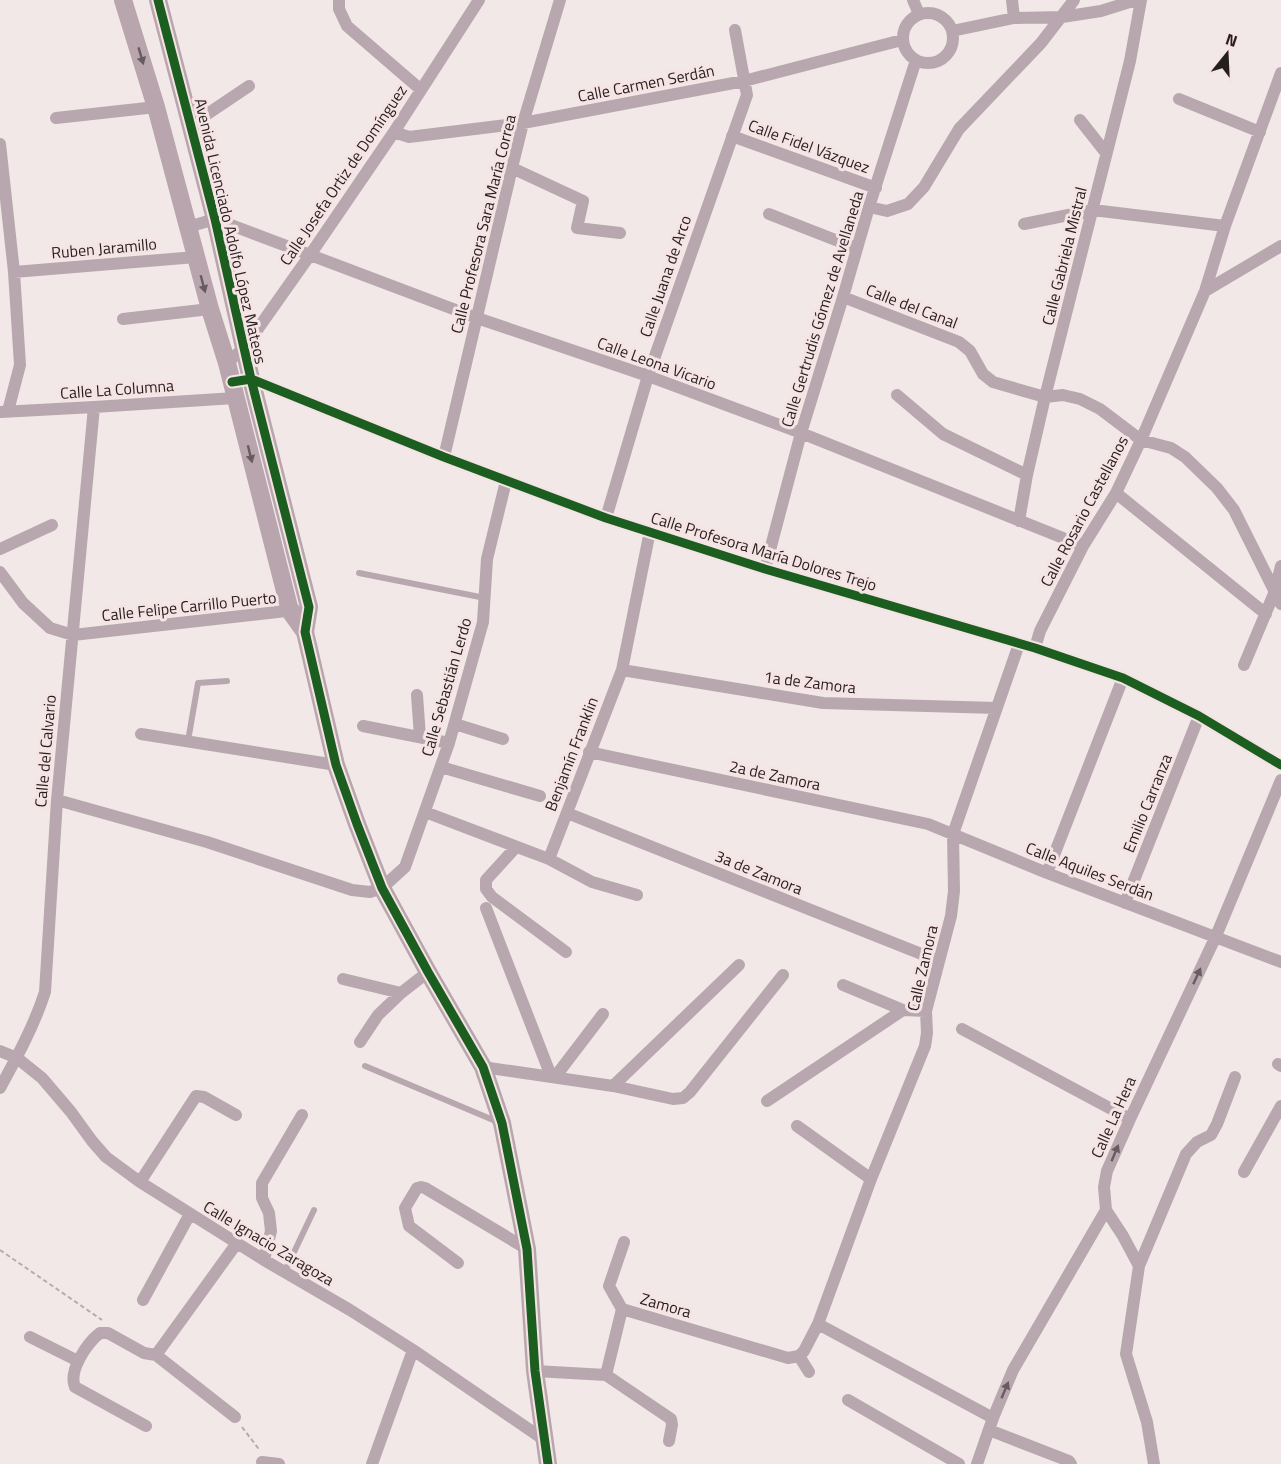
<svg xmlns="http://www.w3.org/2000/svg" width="1281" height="1464" font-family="'Titillium Web',sans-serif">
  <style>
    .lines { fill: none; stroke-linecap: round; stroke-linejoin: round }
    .path { stroke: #b6aaae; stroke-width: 2; stroke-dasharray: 4.5 3; stroke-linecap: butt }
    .lane { stroke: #b9a7b0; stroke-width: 6 }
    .street { stroke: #b9a7b0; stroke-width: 12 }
    .secondary { stroke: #b9a5ae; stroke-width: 18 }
    .cycleway-casing { stroke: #f6e4e5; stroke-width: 13 }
    .cycleway { stroke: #1b5e20; stroke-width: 9 }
    .oneway { fill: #685b5f }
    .oneway2 { fill: #685c60 }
    .labels { text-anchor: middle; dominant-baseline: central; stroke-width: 6; stroke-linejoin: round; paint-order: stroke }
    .street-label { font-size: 16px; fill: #251e1f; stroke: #f6e4e5 }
  </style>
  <rect width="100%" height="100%" fill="#f2e8e8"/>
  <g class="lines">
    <path class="path" d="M 0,1250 L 102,1320
      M 242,1427 L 258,1448 L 259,1451"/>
    <path class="lane" d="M 359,573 L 485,598
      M 188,741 L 198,683 L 227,681
      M 365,1066 L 498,1122
      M 285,1271 L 314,1210"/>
    <path class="street" d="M 339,0 L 339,9 L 347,26 L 420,89
      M 913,0 L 919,14
      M 1012,0 L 1014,18
      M903 38a25 25 0 1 1 50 0a25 25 0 1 1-50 0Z
      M 952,31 L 1014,18 L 1062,17 L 1101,11 L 1136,0
      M 1179,99 L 1260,132
      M 56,118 L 156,107
      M 1080,120 L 1106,153
      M 191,125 L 249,86
      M 394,132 L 409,137 L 523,123 L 744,81 L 902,40
      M 732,136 L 876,188
      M 0,144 L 14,272 L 20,365 L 8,411
      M 512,168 L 583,201 L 577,228 L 620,233
      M 869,207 L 887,211 L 908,204 L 924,187 L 959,129 L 1041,43 L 1074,0
      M 769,214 L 856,248
      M 1024,224 L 1093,210 L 1225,226
      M 188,227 L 215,219 L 477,318 L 648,376 L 801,433 L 1083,546
      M 14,272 L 196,257
      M 1205,291 L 1281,246
      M 843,297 L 959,342 L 970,351 L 983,374 L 993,382 L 1045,397 L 1063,395 L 1080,399 L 1100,409 L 1141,440 L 1171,448 L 1185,457 L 1217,488 L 1234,510 L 1281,604
      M 123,319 L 210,309
      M 227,363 L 245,347 L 310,255 L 394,132 L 479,0
      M 232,382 L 251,379 L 444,457 L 606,518 L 765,569 L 1035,648 L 1123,678 L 1199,716 L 1281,765
      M 897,395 L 943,434 L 1027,475
      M 1,412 L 94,407 L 235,398
      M 444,457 L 512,168 L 523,123 L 560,0
      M 1116,493 L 1266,614
      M 606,518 L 648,376 L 747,95 L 735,30
      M 1019,521 L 1027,475 L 1045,397 L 1130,61 L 1141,0
      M 0,549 L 52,525
      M 765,569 L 801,433 L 843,297 L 869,207 L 916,60
      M 0,572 L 23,603 L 50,628 L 73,635 L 295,610
      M 1035,648 L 1040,631 L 1083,546 L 1116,493 L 1141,440 L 1205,291 L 1225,226 L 1281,73
      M 1244,665 L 1275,591 L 1281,566
      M 622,670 L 823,703 L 996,708
      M 417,695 L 420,737
      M 455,724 L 503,739
      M 363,726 L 449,743
      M 141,734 L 336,765
      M 589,752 L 928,824 L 1047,873 L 1281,962
      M 441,767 L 540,796
      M 57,800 L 207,842 L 352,890 L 370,892 L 382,888 L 405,867 L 449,743 L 483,622 L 487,559 L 506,481
      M 425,812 L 549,859 L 592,882 L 637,895
      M 567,813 L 939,961
      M 516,847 L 486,880 L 486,889 L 492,897 L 566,952
      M 549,859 L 622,670 L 650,531
      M 1047,873 L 1123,678
      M 1125,903 L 1199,716
      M 486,908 L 551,1076
      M 343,979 L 401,993
      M 843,985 L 903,1010 L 926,1011
      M 962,1029 L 1130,1119
      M 360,1042 L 378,1015 L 401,993 L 428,972
      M 0,1051 L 17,1058 L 42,1078 L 71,1112 L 92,1141 L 106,1157 L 140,1182 L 264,1260 L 350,1310 L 413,1350 L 543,1439
      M 1278,1064 L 1281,1066
      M 483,1067 L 613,1086 L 673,1099 L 683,1098 L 690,1092 L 783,975
      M 555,1077 L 603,1014
      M 613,1086 L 739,965
      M 0,1088 C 17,1057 34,1026 45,992 L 57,800 L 94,407
      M 767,1101 L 903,1010
      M 797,1126 L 871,1179
      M 1244,1172 L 1281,1106
      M 140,1182 L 196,1096 L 204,1097 L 236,1115
      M 1106,1210 L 1123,1236 L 1139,1266 L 1126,1354 L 1147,1422 L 1154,1464
      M 264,1260 L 271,1231 L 269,1213 L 262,1198 L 262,1183 L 302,1115
      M 458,1263 L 409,1226 L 405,1208 L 417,1188 L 421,1187 L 425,1188 L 527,1249
      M 1139,1266 L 1186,1154 L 1197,1142 L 1211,1135 L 1217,1124 L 1235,1077
      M 143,1300 L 190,1214
      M 622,1309 L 788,1358 L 799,1356
      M 622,1309 L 609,1286 L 624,1242
      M 818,1324 L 993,1418
      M 30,1337 L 78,1361
      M 156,1355 L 237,1243
      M 799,1356 L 804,1351 L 818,1324 L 871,1179 L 925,1046 L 927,1033 L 926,1011 L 951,916 L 954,891 L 953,834 L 1019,644
      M 799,1356 L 809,1372
      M 535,1371 L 606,1375
      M 606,1375 L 671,1419 L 672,1425 L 669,1441
      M 606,1375 L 622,1309
      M 848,1400 L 959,1464
      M 146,1426 L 75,1387 C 68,1371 87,1343 100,1333 L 108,1333 L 144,1353 L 156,1355 L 235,1417
      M 989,1430 L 1069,1461 L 1071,1464
      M 262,1462 L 279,1464
      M 372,1464 L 413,1350
      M 977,1464 L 993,1418 L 1013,1370 L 1106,1210 L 1104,1187 L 1107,1171 L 1130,1119 L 1216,936 L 1281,780"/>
    <path class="secondary" d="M 123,0 L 156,107 L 210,309 L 227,363 L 290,611 L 305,632
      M 158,0 L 215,219 L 251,379 L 309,607 L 305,632 L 336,765 L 357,824 L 382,888 L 428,972 L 483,1067 L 502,1123 L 527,1249 L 535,1371 L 548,1464"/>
    <g class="cycleway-casing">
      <path id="cycleway" d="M 158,0 L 215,219 L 251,379 L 309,607 L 305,632 L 336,765 L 357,824 L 382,888 L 428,972 L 483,1067 L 502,1123 L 527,1249 L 535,1371 L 548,1464
        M 232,382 L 251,379 L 444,457 L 606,518 L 765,569 L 1035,648 L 1123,678 L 1199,716 L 1281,765"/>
    </g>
    <use href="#cycleway" class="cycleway"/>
  </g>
  <defs><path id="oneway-solid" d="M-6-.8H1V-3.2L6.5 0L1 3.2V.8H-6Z" transform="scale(1.5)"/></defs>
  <g class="oneway">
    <use href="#oneway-solid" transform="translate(141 56) rotate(74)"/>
    <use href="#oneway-solid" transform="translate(203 284) rotate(75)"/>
    <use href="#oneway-solid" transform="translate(250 454) rotate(76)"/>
  </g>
  <g class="oneway2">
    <use href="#oneway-solid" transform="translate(1197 976) rotate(-65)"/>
    <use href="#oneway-solid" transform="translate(1115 1153) rotate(-67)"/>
    <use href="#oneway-solid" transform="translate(1005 1390) rotate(-67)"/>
  </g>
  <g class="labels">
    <g class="street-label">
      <text transform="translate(646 83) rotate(-11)">Calle Carmen Serdán</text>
      <text transform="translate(809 146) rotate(20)">Calle Fidel Vázquez</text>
      <text transform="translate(343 175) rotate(-56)">Calle Josefa Ortiz de Domínguez</text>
      <text transform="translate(483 224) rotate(-76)">Calle Profesora Sara María Correa</text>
      <text transform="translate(231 231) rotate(77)">Avenida Licenciado Adolfo López Mateos</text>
      <text transform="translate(104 248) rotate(-5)">Ruben Jaramillo</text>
      <text transform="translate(1064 256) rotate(-76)">Calle Gabriela Mistral</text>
      <text transform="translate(665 276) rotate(-71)">Calle Juana de Arco</text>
      <text transform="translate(912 306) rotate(21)">Calle del Canal</text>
      <text transform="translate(822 309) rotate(-73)">Calle Gertrudis Gómez de Avellaneda</text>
      <text transform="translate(657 363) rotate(20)">Calle Leona Vicario</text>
      <text transform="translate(117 389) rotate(-4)">Calle La Columna</text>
      <text transform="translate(1084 511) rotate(-62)">Calle Rosario Castellanos</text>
      <text transform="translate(764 551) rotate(17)">Calle Profesora María Dolores Trejo</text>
      <text transform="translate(189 606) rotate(-6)">Calle Felipe Carrillo Puerto</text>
      <text transform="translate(810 682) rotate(7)">1a de Zamora</text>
      <text transform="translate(446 687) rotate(-74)">Calle Sebastián Lerdo</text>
      <text transform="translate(45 751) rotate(-85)">Calle del Calvario</text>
      <text transform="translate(571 754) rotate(-69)">Benjamín Franklin</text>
      <text transform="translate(775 775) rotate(12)">2a de Zamora</text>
      <text transform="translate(1147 803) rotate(-68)">Emilio Carranza</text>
      <text transform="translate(1090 871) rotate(21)">Calle Aquiles Serdán</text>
      <text transform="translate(759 872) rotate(22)">3a de Zamora</text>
      <text transform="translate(922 968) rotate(-77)">Calle Zamora</text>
      <text transform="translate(1113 1117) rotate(-66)">Calle La Hera</text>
      <text transform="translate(269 1243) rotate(31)">Calle Ignacio Zaragoza</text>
      <text transform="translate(666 1305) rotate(16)">Zamora</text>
    </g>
  </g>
  <g transform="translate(1227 54) rotate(18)" stroke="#f6e4e5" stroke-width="4.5" paint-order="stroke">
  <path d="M0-4.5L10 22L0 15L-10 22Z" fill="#251e1f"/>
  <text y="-9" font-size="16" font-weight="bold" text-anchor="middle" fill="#251e1f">N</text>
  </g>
</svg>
